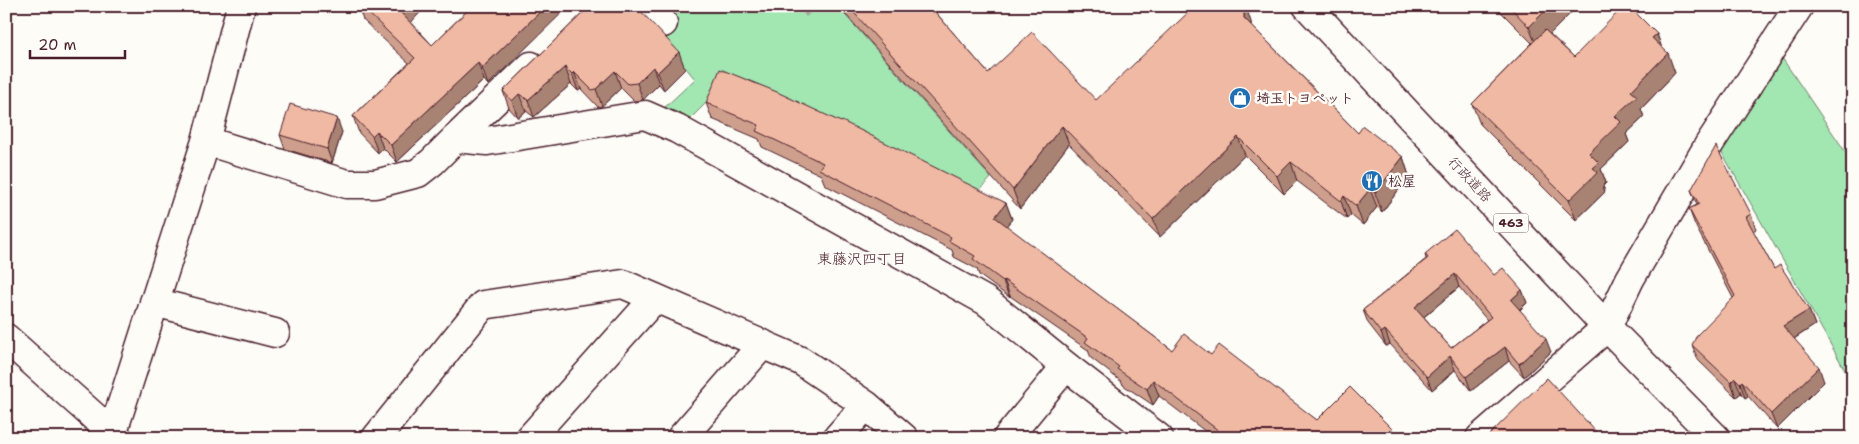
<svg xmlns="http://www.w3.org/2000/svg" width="1859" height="444" font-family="'Shantell Sans','Klee One',sans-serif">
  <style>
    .green { fill: #a2e6b2; stroke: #76826e }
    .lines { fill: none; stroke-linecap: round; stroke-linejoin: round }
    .minor-casing { stroke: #4a1f2b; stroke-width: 31 }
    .highway-casing { stroke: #4a1f2b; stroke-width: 31 }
    .minor { stroke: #fdfcf7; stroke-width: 28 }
    .highway { stroke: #fdfcf7; stroke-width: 28 }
    .wall { fill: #ce9f8d; stroke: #4a1f2b; fill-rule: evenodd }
    .shaded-wall { fill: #a88273; stroke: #4a1f2b }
    .building { fill: #f0b9a4; stroke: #4a1f2b; fill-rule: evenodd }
    .labels { text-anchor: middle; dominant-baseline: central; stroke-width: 5; stroke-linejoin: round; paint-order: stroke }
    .shield { fill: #fdfcf7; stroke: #806168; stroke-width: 1 }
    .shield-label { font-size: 12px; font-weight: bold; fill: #4a1f2b }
    .poi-label { font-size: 14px; font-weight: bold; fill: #4a1f2b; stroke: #fdfcf7; text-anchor: start }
    .street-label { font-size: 14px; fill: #4a1f2b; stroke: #fdfcf7 }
    .neighbourhood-label { font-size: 15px; fill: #4a1f2b; stroke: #fdfcf7 }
  </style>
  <rect width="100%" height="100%" fill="#fdfcf7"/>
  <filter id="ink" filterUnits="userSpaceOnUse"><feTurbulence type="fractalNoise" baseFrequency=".02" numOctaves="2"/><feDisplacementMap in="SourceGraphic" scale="10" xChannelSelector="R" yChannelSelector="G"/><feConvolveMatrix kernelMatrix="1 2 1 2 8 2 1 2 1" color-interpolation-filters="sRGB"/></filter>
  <g filter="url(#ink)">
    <path class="green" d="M 685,6 L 798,6 L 806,16 L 817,6 L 837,6 L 991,178 L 971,199 L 725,84 L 688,121 L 663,109 L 695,79 L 656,32 Z
      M 1780,55 L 1853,163 L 1853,384 L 1721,151 Z"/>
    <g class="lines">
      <g class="minor-casing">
        <path id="minor" d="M 647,6 L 663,23
          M 456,138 L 531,66
          M 206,141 L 347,184 L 375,184 L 418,173 L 432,162 L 456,138 L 487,141 L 645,115 L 677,129 L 986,301 L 1066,366 L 1159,438
          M 154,302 L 275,333
          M 6,338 L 118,438
          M 111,438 L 206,141 L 241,6
          M 376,438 L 483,305 L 623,284 L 801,361 L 866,405 L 904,438
          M 530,438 L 655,298
          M 681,438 L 763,344
          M 837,438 L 866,405
          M 1007,438 L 1066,366
          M 1480,438 L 1607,327 L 1630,279 L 1708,146 L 1799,6"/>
      </g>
      <g class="highway-casing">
        <path id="highway" d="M 1307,6 L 1607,327 L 1716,438"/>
      </g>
      <use href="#minor" class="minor"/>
      <use href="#highway" class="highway"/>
    </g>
    <path class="wall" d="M 358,6 L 426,6 L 411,22 L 432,45 L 472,6 L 488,85 L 484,80 L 397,162 L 383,148 L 378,153 L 359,133 L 353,116 L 409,63 L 363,20 Z
      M 590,6 L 685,69 L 664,90 L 659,84 L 643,100 L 634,101 L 621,88 L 602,106 L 598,107 L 581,89 L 578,91 L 571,84 L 534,117 L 526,111 L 518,118 L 509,108 L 503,91 Z
      M 668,6 L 679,6 L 674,11 Z
      M 800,6 L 815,6 L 806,14 Z
      M 838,6 L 930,6 L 988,73 L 1096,100 L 1251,22 L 1251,25 L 1358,133 L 1403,157 L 1409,176 L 1382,212 L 1377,207 L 1363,225 L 1351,215 L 1347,219 L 1297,181 L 1284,194 L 1245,155 L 1160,237 L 1069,144 L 1020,209 Z
      M 1495,6 L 1578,6 L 1550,34 L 1574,57 L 1657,34 L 1661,46 L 1675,73 L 1641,109 L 1644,117 L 1626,134 L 1629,142 L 1601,169 L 1606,183 L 1603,186 L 1605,192 L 1576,220 L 1480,124 L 1472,104 L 1532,43 Z
      M 706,103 L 1006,203 L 1012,219 L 1006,226 L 1172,350 L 1211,355 L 1317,420 L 1395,438 L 1214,438 L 1159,396 L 1153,405 L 1123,385 L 1122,382 L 1091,358 L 1088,350 L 1010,296 L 1009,297 L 979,275 L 977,269 L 954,257 L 952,250 L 825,185 L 821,175 L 762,147 L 759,139 L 712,119 Z
      M 342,132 L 332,163 L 285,149 L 280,135 Z
      M 1691,190 L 1751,214 L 1756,229 L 1753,231 L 1774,269 L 1809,310 L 1815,325 L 1794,339 L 1824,382 L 1777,429 L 1748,396 L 1745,398 L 1741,393 L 1736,397 L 1698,360 L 1692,345 L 1733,298 L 1695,225 L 1689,209 L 1697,205 Z
      M 1425,254 L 1494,275 L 1522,290 L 1527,303 L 1520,310 L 1551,352 L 1524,377 L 1509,361 L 1471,391 L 1455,370 L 1432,390 L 1390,344 L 1386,346 L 1368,323 L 1363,310 L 1426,259 ZM 1459,287 L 1487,320 L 1451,348 L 1424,317 Z"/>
    <path class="shaded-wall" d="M 404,6 L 426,6 L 406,28 L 399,11 Z
      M 546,6 L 569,6 L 488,85 L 482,68 Z
      M 672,6 L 679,6 L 674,11 Z
      M 803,6 L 815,6 L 806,14 Z
      M 1244,6 L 1246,6 L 1251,22 L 1251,36 L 1244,18 Z
      M 1550,6 L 1578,6 L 1537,47 L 1529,27 Z
      M 1657,34 L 1664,54 L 1652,38 Z
      M 679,52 L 685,69 L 664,90 L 657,73 Z
      M 1668,53 L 1675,73 L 1641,109 L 1644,117 L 1626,134 L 1629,142 L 1601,169 L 1606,183 L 1603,186 L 1605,192 L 1576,220 L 1569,200 L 1593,168 L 1589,153 L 1615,116 L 1631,91 Z
      M 478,63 L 484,80 L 397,162 L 391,145 Z
      M 565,67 L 571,84 L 534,117 L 528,100 Z
      M 653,67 L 659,84 L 643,100 L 637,83 Z
      M 615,71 L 621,88 L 602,106 L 596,89 Z
      M 574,72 L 581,89 L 578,91 L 572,74 Z
      M 519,94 L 526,111 L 518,118 L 512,101 Z
      M 337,118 L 342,132 L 332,163 L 327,149 Z
      M 1062,126 L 1069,144 L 1020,209 L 1013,190 Z
      M 377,131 L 383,148 L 378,153 L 372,136 Z
      M 1238,137 L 1245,155 L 1160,237 L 1153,219 Z
      M 1403,157 L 1409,176 L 1382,212 L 1375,193 Z
      M 1291,162 L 1297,181 L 1284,194 L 1277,176 Z
      M 1370,189 L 1377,207 L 1363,225 L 1356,206 Z
      M 1344,196 L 1351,215 L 1347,219 L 1341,201 Z
      M 1006,203 L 1012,219 L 1001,233 L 995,217 Z
      M 1455,274 L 1459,287 L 1420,320 L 1415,307 Z
      M 1004,280 L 1010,296 L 1009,297 L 1003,281 Z
      M 1522,290 L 1527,303 L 1515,313 L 1511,300 Z
      M 1809,310 L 1815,325 L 1789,342 L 1783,326 Z
      M 1385,330 L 1390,344 L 1386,346 L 1381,333 Z
      M 1546,339 L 1551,352 L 1524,377 L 1519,364 Z
      M 1505,347 L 1509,361 L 1471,391 L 1466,377 Z
      M 1450,356 L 1455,370 L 1432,390 L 1427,377 Z
      M 1819,367 L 1824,382 L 1777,429 L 1771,414 Z
      M 1735,378 L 1741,393 L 1736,397 L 1731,382 Z
      M 1153,380 L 1159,396 L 1153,405 L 1147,389 Z
      M 1742,381 L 1748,396 L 1745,398 L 1740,383 Z
      M 1392,429 L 1395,438 L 1385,438 Z
      M 1598,434 L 1599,438 L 1593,438 Z"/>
    <path class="building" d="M 361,6 L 404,6 L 399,11 L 432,45 L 472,6 L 546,6 L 482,68 L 478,63 L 391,145 L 377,131 L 372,136 L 353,116 L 415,58 Z
      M 590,6 L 636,6 L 679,52 L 657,73 L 653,67 L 637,83 L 628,84 L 615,71 L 596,89 L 592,90 L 574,72 L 572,74 L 565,67 L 528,100 L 519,94 L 512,101 L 503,91 Z
      M 848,6 L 930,6 L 988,73 L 1032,32 L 1096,100 L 1195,6 L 1244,6 L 1244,18 L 1358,133 L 1363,126 L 1403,157 L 1375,193 L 1370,189 L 1356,206 L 1344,196 L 1341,201 L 1291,162 L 1277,176 L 1238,137 L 1153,219 L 1062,126 L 1013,190 Z
      M 1509,6 L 1550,6 L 1529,27 Z
      M 1624,6 L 1629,6 L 1657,34 L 1652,38 L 1668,53 L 1631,91 L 1637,96 L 1615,116 L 1621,122 L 1589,153 L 1599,163 L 1593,168 L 1598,172 L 1569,200 L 1472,104 L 1545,30 L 1574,57 Z
      M 720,69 L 777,92 L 841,122 L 842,121 L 1006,203 L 995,217 L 1172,350 L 1184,334 L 1211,355 L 1219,345 L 1317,420 L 1350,387 L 1392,429 L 1385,438 L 1228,438 L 1153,380 L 1147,389 L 1117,369 L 1119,367 L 1085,342 L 1088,338 L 1004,280 L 1003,281 L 973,259 L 975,256 L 949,241 L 951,237 L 819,169 L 823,163 L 756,131 L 759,125 L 706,103 Z
      M 290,104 L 337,118 L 327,149 L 280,135 Z
      M 1716,146 L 1751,214 L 1746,217 L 1774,269 L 1780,265 L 1809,310 L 1783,326 L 1819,367 L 1771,414 L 1742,381 L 1740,383 L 1735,378 L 1731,382 L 1692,345 L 1697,335 L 1735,296 L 1689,209 L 1699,204 L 1691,190 Z
      M 1455,229 L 1494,275 L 1503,268 L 1522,290 L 1511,300 L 1546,339 L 1519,364 L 1505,347 L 1466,377 L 1450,356 L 1427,377 L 1385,330 L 1381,333 L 1363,310 L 1428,258 L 1425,254 ZM 1455,274 L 1491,317 L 1451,348 L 1415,307 Z
      M 1547,378 L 1598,434 L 1593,438 L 1492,438 L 1489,435 Z"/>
  </g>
  <defs>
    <g id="shop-disc" transform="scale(1.125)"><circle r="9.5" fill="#1f6fb2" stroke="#fdfcf7"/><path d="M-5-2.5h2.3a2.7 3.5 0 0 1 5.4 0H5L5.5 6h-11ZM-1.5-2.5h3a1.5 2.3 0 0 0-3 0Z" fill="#fff"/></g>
    <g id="restaurant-disc" transform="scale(1.125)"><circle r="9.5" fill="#1f6fb2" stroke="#fdfcf7"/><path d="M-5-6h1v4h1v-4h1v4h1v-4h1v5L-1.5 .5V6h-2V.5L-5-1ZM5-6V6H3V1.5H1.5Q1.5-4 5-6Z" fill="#fff"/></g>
  </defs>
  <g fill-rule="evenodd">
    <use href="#shop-disc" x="1240" y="98"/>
    <use href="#restaurant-disc" x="1372" y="181"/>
  </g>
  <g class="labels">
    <rect class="shield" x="1493.5" y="213.5" width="35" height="19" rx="4"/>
    <g class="shield-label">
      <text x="1511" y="223">463</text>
    </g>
    <g class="poi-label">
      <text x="1256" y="98">埼玉トヨペット</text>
      <text x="1388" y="181">松屋</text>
    </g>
    <g class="street-label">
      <text transform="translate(1470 179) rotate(47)">行政道路</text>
    </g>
    <g class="neighbourhood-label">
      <text x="862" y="259">東藤沢四丁目</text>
    </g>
  </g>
  <rect width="1859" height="444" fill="none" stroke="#fdfcf7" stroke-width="25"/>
  <rect x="12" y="12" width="1834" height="419" fill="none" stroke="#4a1f2b" stroke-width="2" filter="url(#ink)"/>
  <path d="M30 50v8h95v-8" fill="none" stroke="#4a1f2b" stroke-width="2.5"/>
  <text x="38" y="50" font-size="15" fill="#4a1f2b" stroke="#fdfcf7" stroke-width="4" paint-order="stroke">20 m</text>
</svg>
